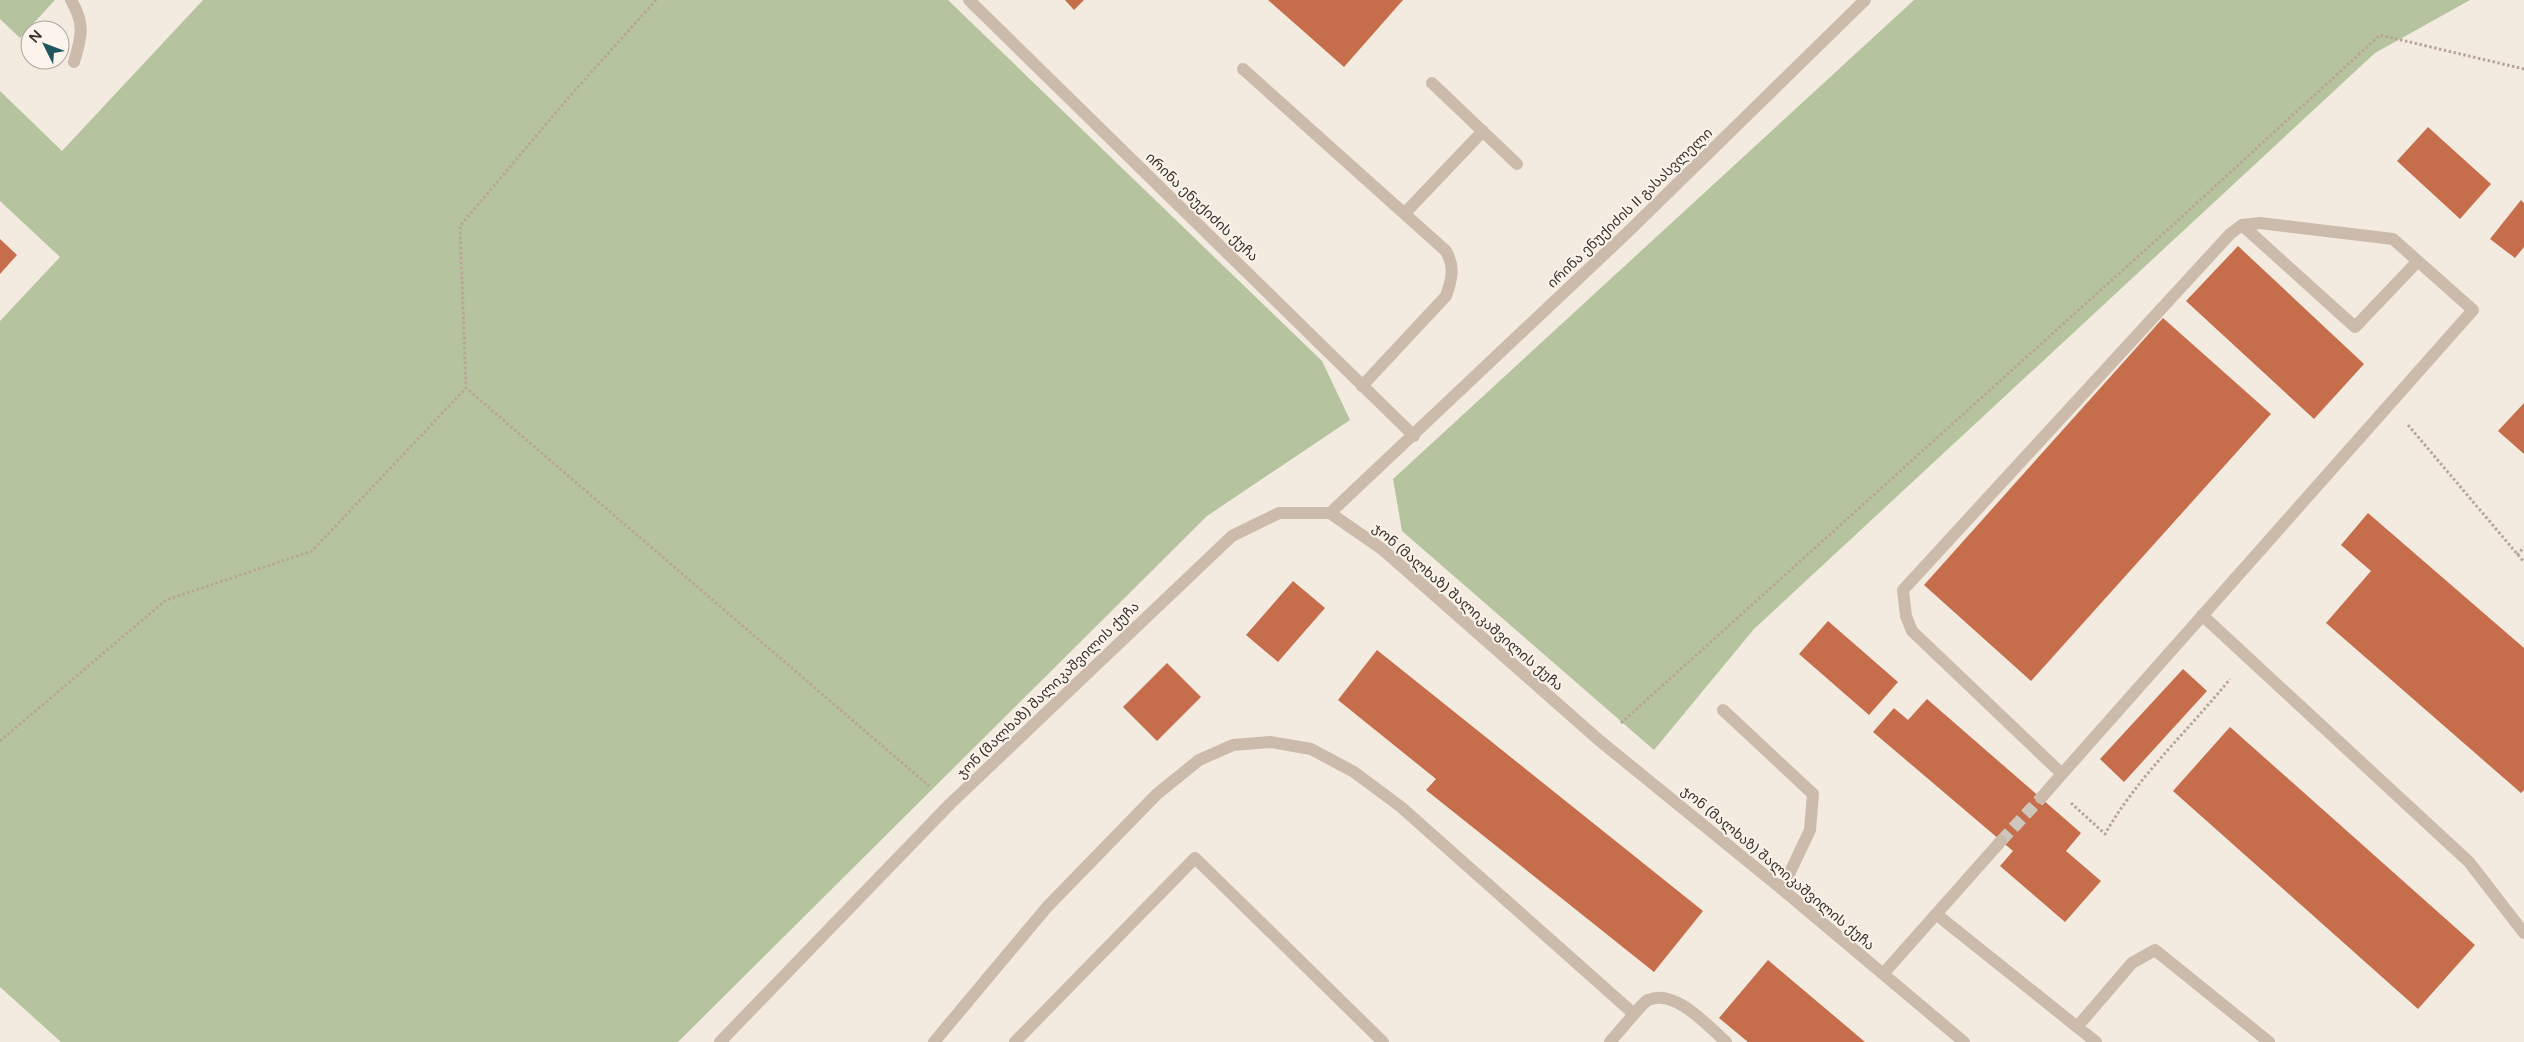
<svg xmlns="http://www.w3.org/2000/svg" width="2524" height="1042" font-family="'Varela Round','Noto Sans Georgian',sans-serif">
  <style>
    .green { fill: #b5c39f }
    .building { fill: #c66e4b }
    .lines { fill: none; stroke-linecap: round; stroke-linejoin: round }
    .minor-tunnel { stroke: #cec6bc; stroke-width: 12; stroke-dasharray: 12 6; stroke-linecap: butt }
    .path { stroke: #b8a595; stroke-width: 3; stroke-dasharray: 2.5 2.5; stroke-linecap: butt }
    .minor { stroke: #ccbbab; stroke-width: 12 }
    .labels { text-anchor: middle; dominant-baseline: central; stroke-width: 4; stroke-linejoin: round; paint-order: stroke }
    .street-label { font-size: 14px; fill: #39302a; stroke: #faf4ec }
  </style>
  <rect width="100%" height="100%" fill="#f3ebe0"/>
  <path class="green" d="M 0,0 L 55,0 L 20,38 L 0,19 Z
    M 203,0 L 948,0 L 1322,361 L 1350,420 L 1207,516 L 678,1042 L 61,1042 L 0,987 L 0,321 L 60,257 L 0,201 L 0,91 L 62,151 Z
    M 1914,0 L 2470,0 L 2375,53 L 1754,629 L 1654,750 L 1402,531 L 1393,479 Z"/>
  <path class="building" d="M 1065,0 L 1084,0 L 1074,10 Z
    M 1268,0 L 1403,0 L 1344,67 Z
    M 2428,127 L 2491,184 L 2460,219 L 2397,161 Z
    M 2521,200 L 2524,203 L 2524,247 L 2515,258 L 2490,239 Z
    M 0,239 L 17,255 L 0,274 Z
    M 2238,246 L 2364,364 L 2314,419 L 2186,301 Z
    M 2163,318 L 2271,414 L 2031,681 L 1924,585 Z
    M 2524,403 L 2524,454 L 2498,431 Z
    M 2368,513 L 2524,648 L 2524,790 L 2521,793 L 2326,623 L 2371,571 L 2341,545 Z
    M 1293,581 L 1325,608 L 1278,662 L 1246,635 Z
    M 1828,621 L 1898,682 L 1869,715 L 1799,654 Z
    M 1377,650 L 1703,911 L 1654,972 L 1426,790 L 1436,779 L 1338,700 Z
    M 1167,663 L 1201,697 L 1157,741 L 1123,707 Z
    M 2183,669 L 2207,691 L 2124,782 L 2100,759 Z
    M 1927,699 L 2081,833 L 2066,851 L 2101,881 L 2065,922 L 2000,866 L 2013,851 L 1873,732 L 1894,708 L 1908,720 Z
    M 2230,727 L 2475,945 L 2418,1009 L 2173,791 Z
    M 1768,960 L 1865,1042 L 1748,1042 L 1719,1018 Z"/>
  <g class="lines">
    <path class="minor-tunnel" d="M 2001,841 L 2041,798"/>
    <path class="path" d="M 656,0 L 569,97 L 460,226 L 466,388 L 929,786
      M 2408,425 L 2524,562
      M 2517,555 L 2524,547
      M 1621,723 L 2175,223 L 2380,35 L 2524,69
      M 0,741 L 166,600 L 312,551 L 466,388
      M 2071,803 L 2105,834 C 2138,776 2188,731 2230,679"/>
    <path class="minor" d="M 71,0 C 85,24 82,36 74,62
      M 969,0 L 1414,436
      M 1243,69 L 1446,251 C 1455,267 1452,279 1446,296 L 1362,386
      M 1432,83 L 1517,164
      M 1405,213 L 1483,131
      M 2242,225 L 2355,327 L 2418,261
      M 1330,513 L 1630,230 L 1865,0
      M 2202,615 L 2469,862 L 2524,933
      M 1723,710 L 1813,794 L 1810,830 L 1782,889
      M 2041,798 L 2062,774 L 2473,310 L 2393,239 L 2260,223 L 2242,225 L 2230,234 L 1903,590 L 1906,616 L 1912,631 L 2062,774
      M 1936,914 L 2096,1042
      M 1883,974 L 2001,841
      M 1634,1014 C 1638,1010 1643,1003 1648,1000 C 1675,988 1708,1026 1726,1042
      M 2077,1027 L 2132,963 L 2155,950 L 2269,1042
      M 720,1042 L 950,804 L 1232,536 L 1279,513 L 1330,513 L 1382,549 L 1600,741 L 1782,889 L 1964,1042
      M 934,1042 L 1047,907 L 1157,794 L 1199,760 L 1233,745 L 1270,742 L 1311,749 L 1354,772 L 1401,807 L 1634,1014 L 1610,1042
      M 1015,1042 L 1195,858 L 1383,1042"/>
  </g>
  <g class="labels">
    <g class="street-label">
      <text transform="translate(1202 207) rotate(44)">ირინა ენუქიძის ქუჩა</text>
      <text transform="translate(1630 208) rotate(-44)">ირინა ენუქიძის II გასასვლელი</text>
      <text transform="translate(1468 607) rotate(41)">ჯონ (მალხაზ) შალიკაშვილის ქუჩა</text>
      <text transform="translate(1048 690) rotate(-44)">ჯონ (მალხაზ) შალიკაშვილის ქუჩა</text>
      <text transform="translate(1778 868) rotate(40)">ჯონ (მალხაზ) შალიკაშვილის ქუჩა</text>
    </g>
  </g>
  <g transform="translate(45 45) rotate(312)"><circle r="24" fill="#faf4ec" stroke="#ada69e"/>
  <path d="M0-4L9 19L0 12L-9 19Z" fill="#1f555c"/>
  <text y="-8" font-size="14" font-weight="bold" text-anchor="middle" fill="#39302a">N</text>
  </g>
</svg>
